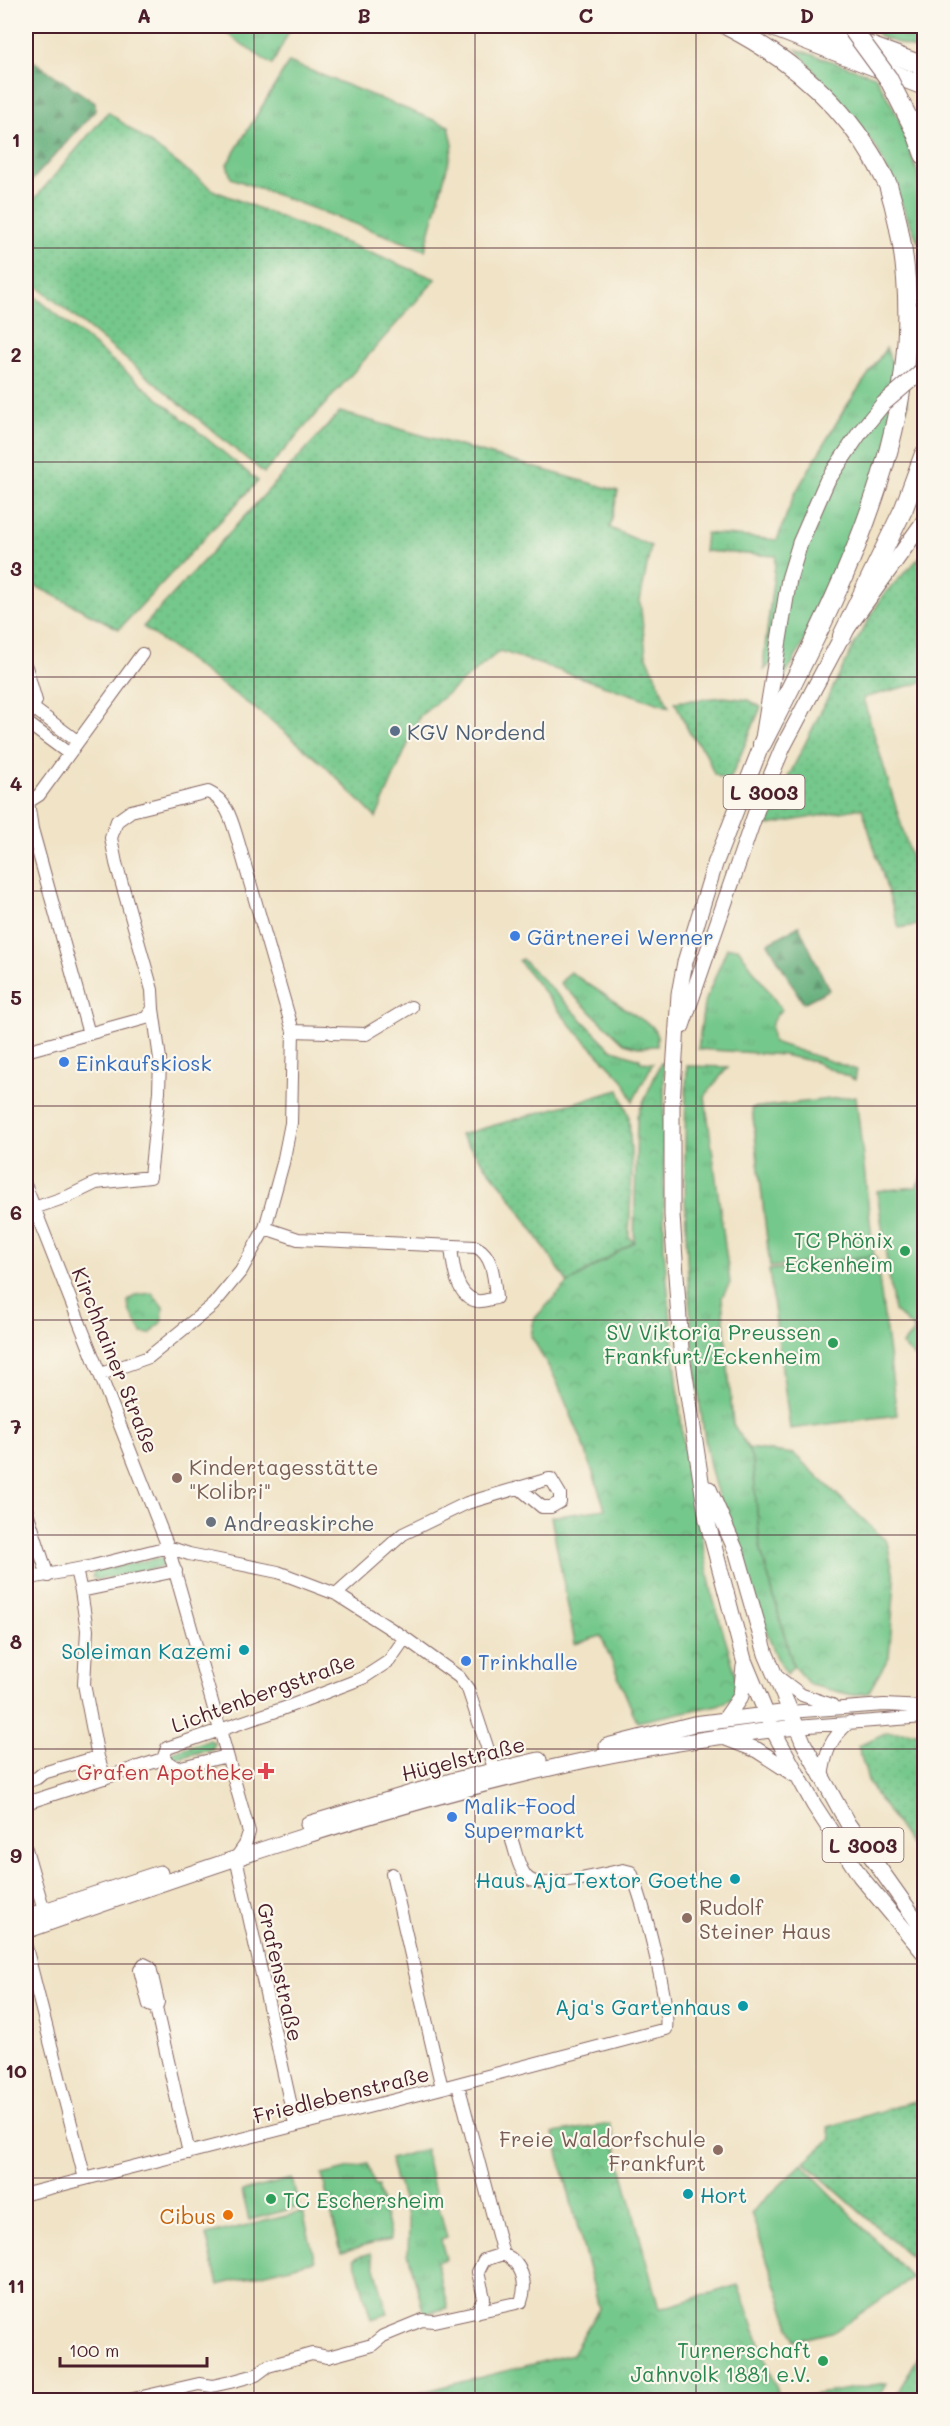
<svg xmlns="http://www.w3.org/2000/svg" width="950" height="2426" font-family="Mali,sans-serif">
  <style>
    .grass { fill: url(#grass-tufts); stroke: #5f745b; stroke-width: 1.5 }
    .forest { fill: url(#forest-firs); stroke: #546651; stroke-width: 1.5 }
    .park { fill: url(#park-crowns); stroke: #5f745b; stroke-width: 1.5 }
    .garden { fill: url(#garden-dots); stroke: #5f745b; stroke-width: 1.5 }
    .pitch { fill: #74c88b; stroke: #5f745b; stroke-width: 1.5 }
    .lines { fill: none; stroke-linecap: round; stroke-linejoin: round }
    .minor-casing { stroke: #846461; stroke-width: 14 }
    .major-casing { stroke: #846461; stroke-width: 17 }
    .highway-casing { stroke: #846461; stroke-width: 20 }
    .minor { stroke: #fff; stroke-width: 12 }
    .major { stroke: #fff; stroke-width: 15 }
    .highway { stroke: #fff; stroke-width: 18 }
    .major-bridge-casing { stroke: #846461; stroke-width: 17; stroke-linecap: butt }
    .highway-bridge-casing { stroke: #846461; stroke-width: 20; stroke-linecap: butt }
    .major-bridge { stroke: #fff; stroke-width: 15 }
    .highway-bridge { stroke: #fff; stroke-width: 18 }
    .grid { fill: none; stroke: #4a1f2b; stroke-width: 1.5; stroke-opacity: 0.55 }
    .service-dot { fill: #5c6f8a; stroke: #fbf7ec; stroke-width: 2 }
    .shop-dot { fill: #3f7fe0; stroke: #fbf7ec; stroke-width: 2 }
    .leisure-dot { fill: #2e9e5b; stroke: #fbf7ec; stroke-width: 2 }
    .education-dot { fill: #8d6e63; stroke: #fbf7ec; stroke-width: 2 }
    .worship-dot { fill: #6b7280; stroke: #fbf7ec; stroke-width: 2 }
    .culture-dot { fill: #0f9aa8; stroke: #fbf7ec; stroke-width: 2 }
    .health-dot { fill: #e0444e; stroke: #fbf7ec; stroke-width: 2 }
    .food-dot { fill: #e8710a; stroke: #fbf7ec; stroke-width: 2 }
    .labels { text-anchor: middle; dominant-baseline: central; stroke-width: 4.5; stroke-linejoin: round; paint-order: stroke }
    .shield { fill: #fbf7ec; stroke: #7f6065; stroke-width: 1.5 }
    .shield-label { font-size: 20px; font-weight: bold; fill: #4a1f2b }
    .service-label { font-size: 21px; fill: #4e5e75; stroke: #fbf7ec; text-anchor: start }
    .shop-label { font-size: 21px; fill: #366cbe; stroke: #fbf7ec; text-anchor: start }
    .leisure-label { font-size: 21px; fill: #27864d; stroke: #fbf7ec; text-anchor: end }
    .street-label { font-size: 21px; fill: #4a1f2b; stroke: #fbf7ec }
    .education-label { font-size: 21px; fill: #785e54; stroke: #fbf7ec; text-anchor: start }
    .worship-label { font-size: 21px; fill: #5b616d; stroke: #fbf7ec; text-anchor: start }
    .culture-label { font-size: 21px; fill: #0d838f; stroke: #fbf7ec; text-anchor: end }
    .health-label { font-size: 21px; fill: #be3a42; stroke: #fbf7ec; text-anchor: end }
    .food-label { font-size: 21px; fill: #c56008; stroke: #fbf7ec; text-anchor: end }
    .neatline { fill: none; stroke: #4a1f2b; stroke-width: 2 }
    .grid-label { font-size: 20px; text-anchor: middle; font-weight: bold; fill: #4a1f2b }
  </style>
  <defs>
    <pattern id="grass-tufts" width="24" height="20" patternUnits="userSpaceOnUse" patternTransform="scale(1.5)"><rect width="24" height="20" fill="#74c88b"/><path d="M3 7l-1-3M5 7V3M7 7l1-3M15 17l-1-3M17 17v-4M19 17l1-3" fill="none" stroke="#66ab78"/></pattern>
    <pattern id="forest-firs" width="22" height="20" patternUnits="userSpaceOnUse" patternTransform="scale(1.5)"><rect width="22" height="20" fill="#5fac77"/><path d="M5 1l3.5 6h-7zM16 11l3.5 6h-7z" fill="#508b62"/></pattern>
    <pattern id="park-crowns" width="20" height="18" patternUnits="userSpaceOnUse" patternTransform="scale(1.5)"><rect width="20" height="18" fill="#74c88b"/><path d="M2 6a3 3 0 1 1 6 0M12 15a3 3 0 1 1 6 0" fill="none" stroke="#66ab78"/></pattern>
    <pattern id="garden-dots" width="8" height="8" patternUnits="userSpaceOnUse" patternTransform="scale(1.5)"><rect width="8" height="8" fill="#74c88b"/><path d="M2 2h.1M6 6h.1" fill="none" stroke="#66ab78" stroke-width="1.8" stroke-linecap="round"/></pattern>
  </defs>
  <rect width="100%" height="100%" fill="#fbf7ec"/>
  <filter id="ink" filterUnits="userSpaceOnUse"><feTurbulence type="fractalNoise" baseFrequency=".0167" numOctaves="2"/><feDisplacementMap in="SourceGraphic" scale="12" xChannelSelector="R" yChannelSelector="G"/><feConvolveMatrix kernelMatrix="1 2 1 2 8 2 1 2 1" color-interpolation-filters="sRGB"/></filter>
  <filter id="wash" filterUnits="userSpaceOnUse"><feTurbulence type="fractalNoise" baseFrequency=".008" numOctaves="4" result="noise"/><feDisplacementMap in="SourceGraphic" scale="24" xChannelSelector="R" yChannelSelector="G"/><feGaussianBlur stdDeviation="1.35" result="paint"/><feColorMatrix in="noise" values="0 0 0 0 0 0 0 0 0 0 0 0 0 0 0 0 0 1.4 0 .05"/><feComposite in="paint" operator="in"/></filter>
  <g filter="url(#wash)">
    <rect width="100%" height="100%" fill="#f0e3c6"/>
    <path class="grass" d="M 216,26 L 292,26 L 272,65 Z
      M 871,26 L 924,26 L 924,52 L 881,37 Z
      M 796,49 L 875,76 L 897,114 L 924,191 L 924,306 L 921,248 L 877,149 Z
      M 289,62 L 449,126 L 453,145 L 425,250 L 231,178 L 227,164 Z
      M 886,348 L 908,404 L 839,578 L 776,693 L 783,653 L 764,670 L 764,656 L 776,556 L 704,551 L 706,533 L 777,540 L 794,495 L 844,410 Z
      M 727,948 L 738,948 L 782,1010 C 770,1019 770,1028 773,1042 L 857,1070 L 855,1080 L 815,1062 L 783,1055 L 698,1049 L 704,1004 Z
      M 522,959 L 611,1049 L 640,1059 L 640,1062 L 653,1063 L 633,1101 L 623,1080 L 572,1027 L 519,961 Z
      M 570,972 L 653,1027 L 657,1037 L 657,1046 L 638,1047 L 624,1043 L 560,983 Z
      M 687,1066 L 728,1067 L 705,1096 L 730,1283 L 722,1297 L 733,1424 L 748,1448 L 753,1463 L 760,1546 L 793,1666 L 787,1674 L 778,1660 L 770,1641 C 751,1587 728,1533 713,1478 C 704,1443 700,1406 696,1370 C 684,1268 683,1168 687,1066 Z
      M 159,1558 L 165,1561 L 162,1567 L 98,1580 L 92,1577 L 95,1571 Z
      M 210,1740 L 215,1743 L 212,1749 L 170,1760 L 168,1753 Z
      M 426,2149 L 426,2157 L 447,2238 L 441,2240 L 446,2259 L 436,2262 L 448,2308 L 424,2314 L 408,2253 L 409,2226 L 398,2181 L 395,2181 L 390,2159 Z
      M 368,2164 L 374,2186 L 378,2186 L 391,2239 L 341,2252 L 322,2175 Z
      M 371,2253 L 388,2314 L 371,2319 L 354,2258 Z"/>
    <path class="forest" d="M 26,56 L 95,103 L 95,111 L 26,187 Z
      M 799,926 L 829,990 L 803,1003 L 768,943 Z"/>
    <path class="park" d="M 661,1063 L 664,1064 L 664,1251 L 683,1440 L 713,1598 L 735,1672 L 736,1687 L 734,1697 L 722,1704 L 637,1722 L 601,1636 L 575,1644 L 551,1517 L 605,1509 L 583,1443 L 555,1378 L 531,1336 L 534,1319 L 568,1283 L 634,1242 L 637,1116 Z
      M 152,1293 L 163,1307 L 162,1321 L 150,1334 L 142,1333 L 129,1310 L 128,1301 L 136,1295 Z
      M 748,1448 L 794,1454 L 887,1542 L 895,1581 L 889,1657 L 868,1693 L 852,1695 L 810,1685 L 793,1666 L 760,1546 L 753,1463 Z
      M 610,2124 L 659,2309 L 738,2285 L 781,2400 L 886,2383 L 878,2400 L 391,2400 L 572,2354 L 599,2308 L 553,2133 Z"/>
    <path class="garden" d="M 108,112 L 215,191 L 436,279 L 264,473 L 26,277 L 26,209 Z
      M 26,289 L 258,481 L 119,629 L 26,581 Z
      M 340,412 L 618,491 L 610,528 L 651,546 L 640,601 L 646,654 L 669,707 L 500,651 L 420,716 L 376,818 L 325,766 L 269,719 L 143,627 Z
      M 924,553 L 924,682 L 863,698 L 924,900 L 924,924 L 899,928 L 862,808 L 764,826 L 854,645 L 883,595 Z
      M 724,697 L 749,700 L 761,707 L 729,782 L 714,774 L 706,754 L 689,732 L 675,702 Z
      M 619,1090 L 629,1116 L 632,1169 L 629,1237 L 634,1242 L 568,1283 L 505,1189 L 460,1135 Z
      M 887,1732 L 924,1732 L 924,1846 L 914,1850 L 869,1784 L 858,1746 Z
      M 924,2098 L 924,2269 L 804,2162 L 831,2139 L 828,2127 Z
      M 924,2347 L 924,2400 L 893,2400 Z"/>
    <path class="pitch" d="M 856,1096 L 874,1256 L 876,1256 L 897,1415 L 790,1429 L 769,1270 L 871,1256 L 770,1267 L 752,1108 Z
      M 924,1174 L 924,1361 L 922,1363 L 902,1345 L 915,1330 L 894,1311 L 877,1191 L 916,1187 Z
      M 802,2164 L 912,2278 L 835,2331 L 795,2341 L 751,2213 Z
      M 292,2179 L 299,2207 L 249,2220 L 242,2191 Z
      M 303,2212 L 315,2261 L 218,2285 L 206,2235 Z"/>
  </g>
  <g filter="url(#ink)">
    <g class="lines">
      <g class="minor-casing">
        <path id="minor" d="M 26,667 L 36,701 L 26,720
          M 33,708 L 77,741
          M 26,722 L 68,753
          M 293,1031 L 326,1032
          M 332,1033 L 366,1034 L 411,1007
          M 89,1034 L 32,829 L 28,802 L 39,795 L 142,654
          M 26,1051 L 146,1018 L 153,1009 L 152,990 L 116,863 L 111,838 L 117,821 L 131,811 L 208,792 C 228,801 232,822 238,841 L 293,1031 L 291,1123 L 283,1163 L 265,1228 L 241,1271 L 213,1305 L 149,1357 L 101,1374
          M 26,1187 L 168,1547 L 249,1832 L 245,1845 L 236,1858 L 295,2124
          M 34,1208 L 69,1196 L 96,1183 L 150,1177 L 159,1092 L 160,1059 L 153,1009
          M 265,1228 L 298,1239 L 476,1247 C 494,1256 494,1280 496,1298 C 491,1299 482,1302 477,1301 C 455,1296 453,1264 451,1247
          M 26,1509 L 48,1576
          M 76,1570 L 81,1591 L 176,1571
          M 26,1579 L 93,1566 L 168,1547 L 189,1554 L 278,1572 L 336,1594 L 405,1638 L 459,1677 L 468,1689 L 495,1771
          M 81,1591 L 87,1630 L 84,1684 L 98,1757 L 105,1778
          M 336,1594 L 403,1534 L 467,1503 L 549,1479 L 551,1479 L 560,1494 L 560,1502 L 551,1507 L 542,1507 L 518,1487
          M 774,1674 L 802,1695 L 832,1705
          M 789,1712 L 884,1705 L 924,1707
          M 796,1727 L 924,1717
          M 163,1759 L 167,1748 L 282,1709 L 363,1678 L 389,1661 L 405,1638
          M 822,1778 C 825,1753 830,1738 850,1722
          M 26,1782 L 37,1778 L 43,1773 L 98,1757
          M 26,1803 L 163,1759 L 177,1768 L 227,1756
          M 26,1849 L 44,1911
          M 392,1874 L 442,2088
          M 26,1947 L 85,2179
          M 144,1964 L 150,1967 L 158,2002 L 156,2008 L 149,2005 L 140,1970 Z
          M 156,2008 L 189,2153
          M 458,2084 L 503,2254
          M 26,2194 L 442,2088 L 666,2029 C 670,2002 643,1900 631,1872 L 623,1870 C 605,1874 544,1890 529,1879 C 519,1872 516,1852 512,1841
          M 129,2400 L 199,2384 L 212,2386 L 230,2382 L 256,2375 L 268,2366 L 312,2354 L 328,2357 L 372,2345 L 383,2336 L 422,2320 L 434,2321 L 521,2302 C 528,2283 522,2262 503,2254 L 484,2260 L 478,2272 L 484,2298 L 477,2312"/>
      </g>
      <g class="major-casing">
        <path id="major" d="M 883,404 L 861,431 L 827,481 L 800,543 L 789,579 L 762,744 L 715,864 L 685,962 L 679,994 L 672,1103 L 672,1215 L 681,1349 L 707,1520 L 744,1660 L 773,1730 L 814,1805 L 860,1876 L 924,1953
          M 682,1026 L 757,809 L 783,747 L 842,636 L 924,521
          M 709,1489 L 737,1553 L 766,1654 L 804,1744 L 848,1824 L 924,1931
          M 725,1719 L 741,1696 L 744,1666
          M 726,1738 L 757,1750 L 794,1774
          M 607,1746 L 694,1724 L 789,1712
          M 308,1824 L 455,1780 L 539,1760
          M 26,1917 L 160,1873
          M 26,1931 C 204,1868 383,1805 568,1764 C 643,1747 719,1736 796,1727"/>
      </g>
      <g class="highway-casing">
        <path id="highway" d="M 727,26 C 797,62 854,114 888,185 C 950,386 851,570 762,744
          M 770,26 L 924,86
          M 816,26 L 924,66
          M 916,133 L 924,155
          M 842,636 L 904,508 L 924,454"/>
      </g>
      <use href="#minor" class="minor"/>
      <use href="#major" class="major"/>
      <use href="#highway" class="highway"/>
      <g class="major-bridge-casing">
        <path id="major-bridge" d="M 883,404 L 924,369"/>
      </g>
      <g class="highway-bridge-casing">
        <path id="highway-bridge" d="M 850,26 L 888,78 L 916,133"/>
      </g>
      <use href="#major-bridge" class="major-bridge"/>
      <use href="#highway-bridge" class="highway-bridge"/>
    </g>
  </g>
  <path class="grid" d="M 254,26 L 254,2400M 475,26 L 475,2400M 696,26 L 696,2400M 26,248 L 924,248M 26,462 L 924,462M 26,677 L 924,677M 26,891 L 924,891M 26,1106 L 924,1106M 26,1320 L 924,1320M 26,1535 L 924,1535M 26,1749 L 924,1749M 26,1964 L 924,1964M 26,2178 L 924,2178"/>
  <circle class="service-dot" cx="395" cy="731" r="6"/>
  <g class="shop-dot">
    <circle cx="515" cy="936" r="6"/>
    <circle cx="64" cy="1062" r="6"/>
    <circle cx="466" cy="1661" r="6"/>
    <circle cx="452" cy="1817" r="6"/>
  </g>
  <g class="leisure-dot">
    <circle cx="905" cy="1251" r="6"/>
    <circle cx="833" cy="1343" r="6"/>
    <circle cx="271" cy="2199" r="6"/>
    <circle cx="823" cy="2361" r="6"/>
  </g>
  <g class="education-dot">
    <circle cx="177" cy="1478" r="6"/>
    <circle cx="687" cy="1918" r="6"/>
    <circle cx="718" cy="2150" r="6"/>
  </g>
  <circle class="worship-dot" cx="211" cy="1522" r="6"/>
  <g class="culture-dot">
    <circle cx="244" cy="1650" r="6"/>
    <circle cx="735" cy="1879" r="6"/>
    <circle cx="743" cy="2006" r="6"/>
    <circle cx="688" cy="2194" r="6"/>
  </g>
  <path class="health-dot" d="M263 1762h6v6h6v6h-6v6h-6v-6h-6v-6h6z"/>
  <circle class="food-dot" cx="228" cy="2215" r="6"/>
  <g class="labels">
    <g class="shield">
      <rect x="723.5" y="775" width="81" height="34" rx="4.5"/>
      <rect x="822.5" y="1828" width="81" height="34" rx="4.5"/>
    </g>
    <g class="shield-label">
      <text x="764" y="792">L 3003</text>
      <text x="863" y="1845">L 3003</text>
    </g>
    <g class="service-label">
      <text x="407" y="731">KGV Nordend</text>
    </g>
    <g class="shop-label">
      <text x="527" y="936">Gärtnerei Werner</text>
      <text x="76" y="1062">Einkaufskiosk</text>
      <text x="478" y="1661">Trinkhalle</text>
      <text x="464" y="1805">Malik-Food<tspan x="464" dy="24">Supermarkt</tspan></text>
    </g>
    <g class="leisure-label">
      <text x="893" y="1239">TC Phönix<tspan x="893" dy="24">Eckenheim</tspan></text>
      <text x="821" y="1331">SV Viktoria Preussen<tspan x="821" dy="24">Frankfurt/Eckenheim</tspan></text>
      <text x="283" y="2199" text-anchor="start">TC Eschersheim</text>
      <text x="811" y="2349">Turnerschaft<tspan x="811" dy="24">Jahnvolk 1881 e.V.</tspan></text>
    </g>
    <g class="street-label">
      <text transform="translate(116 1360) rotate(68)">Kirchhainer Straße</text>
      <text transform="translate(263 1692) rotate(-20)">Lichtenbergstraße</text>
      <text transform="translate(463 1758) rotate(-14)">Hügelstraße</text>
      <text transform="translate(281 1972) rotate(77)">Grafenstraße</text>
      <text transform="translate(341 2094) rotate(-14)">Friedlebenstraße</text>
    </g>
    <g class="education-label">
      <text x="189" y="1466">Kindertagesstätte<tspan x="189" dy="24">"Kolibri"</tspan></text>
      <text x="699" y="1906">Rudolf<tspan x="699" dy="24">Steiner Haus</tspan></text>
      <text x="706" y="2138" text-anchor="end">Freie Waldorfschule<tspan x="706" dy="24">Frankfurt</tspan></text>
    </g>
    <g class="worship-label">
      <text x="223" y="1522">Andreaskirche</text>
    </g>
    <g class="culture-label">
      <text x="232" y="1650">Soleiman Kazemi</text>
      <text x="723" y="1879">Haus Aja Textor Goethe</text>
      <text x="731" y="2006">Aja's Gartenhaus</text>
      <text x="700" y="2194" text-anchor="start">Hort</text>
    </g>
    <g class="health-label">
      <text x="254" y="1771">Grafen Apotheke</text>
    </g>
    <g class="food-label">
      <text x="216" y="2215">Cibus</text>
    </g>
  </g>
  <rect width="950" height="2426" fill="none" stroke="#fbf7ec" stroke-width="66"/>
  <path d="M60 2357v9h147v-9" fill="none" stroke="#4a1f2b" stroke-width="3"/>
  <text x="69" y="2357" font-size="18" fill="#4a1f2b" stroke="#fbf7ec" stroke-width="4.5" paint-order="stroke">100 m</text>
  <rect x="33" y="33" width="884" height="2360" class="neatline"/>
  <g class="grid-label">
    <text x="144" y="23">A</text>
    <text x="364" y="23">B</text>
    <text x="586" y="23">C</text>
    <text x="807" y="23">D</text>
    <text x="16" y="147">1</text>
    <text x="16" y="362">2</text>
    <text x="16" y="576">3</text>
    <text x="16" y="791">4</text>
    <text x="16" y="1005">5</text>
    <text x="16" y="1220">6</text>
    <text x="16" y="1434">7</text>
    <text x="16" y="1649">8</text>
    <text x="16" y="1863">9</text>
    <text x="16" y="2078">10</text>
    <text x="16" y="2293">11</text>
  </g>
</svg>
